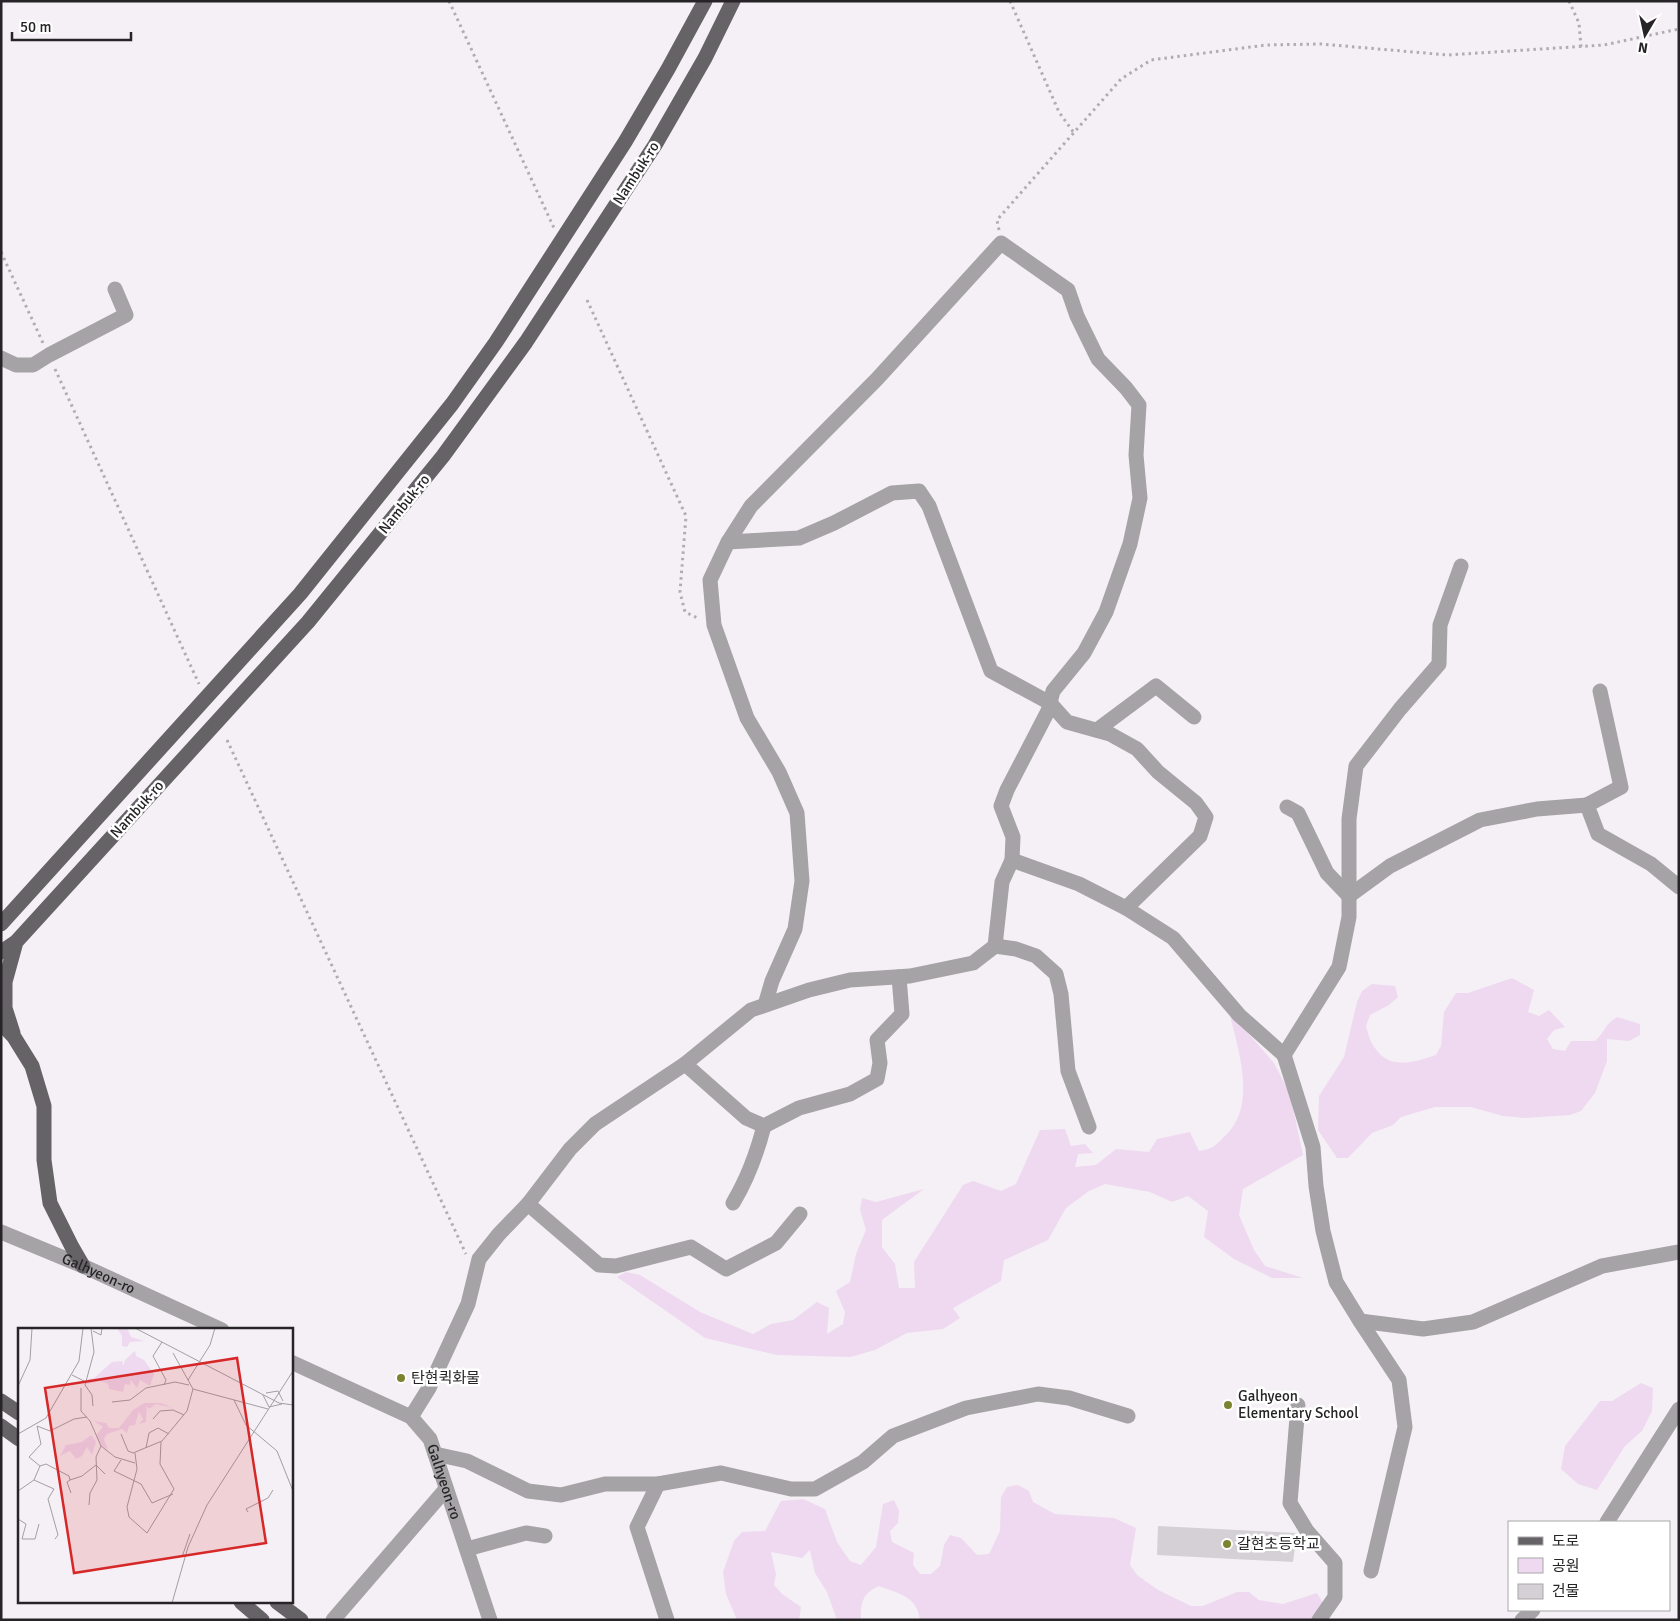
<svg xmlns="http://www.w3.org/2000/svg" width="1680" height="1621" font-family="Signika,'Noto Sans KR',sans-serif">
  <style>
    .green { fill: #eed9f0 }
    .building { fill: #d5d0d6 }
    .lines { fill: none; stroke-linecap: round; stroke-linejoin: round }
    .path { stroke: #b0acb0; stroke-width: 3; stroke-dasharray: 2.5 4; stroke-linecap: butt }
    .minor { stroke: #a5a3a5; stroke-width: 15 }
    .major { stroke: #666367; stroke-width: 15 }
    .poi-dot { fill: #7c832e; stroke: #fff; stroke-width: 2 }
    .labels { text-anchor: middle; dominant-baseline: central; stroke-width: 5; stroke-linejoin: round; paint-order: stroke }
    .street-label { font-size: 15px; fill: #262426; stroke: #fff }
    .poi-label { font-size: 15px; fill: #262426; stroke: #fff; text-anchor: start }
    .inset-road { fill: none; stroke: #a29ea2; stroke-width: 1 }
    .view { fill: #d62828; fill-opacity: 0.15; stroke: #d62828; stroke-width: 2.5 }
    .inset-edge { fill: none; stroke: #262426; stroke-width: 2.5 }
  </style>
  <rect width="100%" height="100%" fill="#f5f0f5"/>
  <path class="green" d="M 1512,978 L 1534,990 L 1528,1012 L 1539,1016 L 1549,1010 L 1565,1027 L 1554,1030 L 1547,1039 L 1553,1049 L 1565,1051 L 1571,1041 L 1595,1041 C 1606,1031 1604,1025 1617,1017 L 1640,1024 L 1640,1035 L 1629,1041 L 1607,1039 L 1607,1061 L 1595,1093 L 1581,1111 L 1570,1115 L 1525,1118 L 1503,1116 L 1471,1107 L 1435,1107 L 1401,1117 L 1393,1125 L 1372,1133 L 1348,1158 L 1337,1158 L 1318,1130 L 1319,1096 L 1344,1057 L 1357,1002 L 1362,991 L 1372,984 L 1395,986 L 1398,997 L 1389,1005 L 1370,1015 L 1366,1026 C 1368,1033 1370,1042 1375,1048 C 1390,1071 1415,1062 1436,1055 L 1441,1046 L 1444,1012 L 1456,993 L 1468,993 Z
    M 1229,1011 L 1274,1063 L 1290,1094 L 1303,1155 L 1243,1189 L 1239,1215 L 1254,1250 L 1265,1266 L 1303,1278 L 1272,1278 L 1234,1259 L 1204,1237 L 1208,1211 L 1188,1196 L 1172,1202 L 1150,1192 L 1105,1184 L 1089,1191 L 1066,1208 L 1048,1240 L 1004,1260 L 1001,1281 L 953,1308 L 960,1318 L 943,1329 L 907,1333 L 875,1350 L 850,1357 L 777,1355 L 705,1338 L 617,1277 L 626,1272 L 640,1275 L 700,1312 L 753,1334 L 771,1324 L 793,1320 L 817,1302 L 829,1308 L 827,1334 L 843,1324 L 845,1312 L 836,1291 L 850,1282 L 856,1254 L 866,1230 L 860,1210 L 862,1198 L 876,1202 L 924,1189 L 882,1220 L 882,1247 L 895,1264 L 899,1288 L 915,1288 L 914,1262 L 963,1185 L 973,1181 L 1001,1191 L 1016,1184 L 1040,1130 L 1065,1129 L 1071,1146 L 1085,1144 L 1093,1153 L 1078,1154 L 1075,1167 L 1096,1165 L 1116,1149 L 1149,1152 L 1157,1139 L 1190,1132 L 1199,1151 C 1213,1149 1215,1146 1225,1136 C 1258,1105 1238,1050 1229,1011 Z
    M 1641,1383 L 1653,1388 L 1652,1411 L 1642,1431 L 1625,1446 L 1597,1490 L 1578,1484 L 1561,1469 L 1565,1446 L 1600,1401 L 1612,1401 Z
    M 1018,1485 L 1029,1491 L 1033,1502 L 1055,1514 L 1114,1518 L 1136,1528 L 1130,1565 L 1137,1575 L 1158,1590 L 1191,1606 L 1203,1606 L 1237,1592 L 1249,1592 L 1259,1600 L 1283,1604 L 1317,1593 L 1323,1603 L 1313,1620 L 920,1620 C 917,1596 899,1594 879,1586 C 863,1593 860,1603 861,1620 L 837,1620 L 827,1592 L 815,1573 L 810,1550 L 802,1558 L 771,1552 L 776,1574 L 774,1585 L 782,1594 L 801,1607 L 799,1620 L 737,1620 L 726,1594 L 723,1572 L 734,1541 L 742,1532 L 765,1531 L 781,1501 L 803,1499 L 825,1509 L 837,1542 L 850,1561 L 861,1565 L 876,1547 L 883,1504 L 894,1500 L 899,1511 L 898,1523 L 890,1531 L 892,1542 L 914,1553 L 913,1565 L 920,1574 L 931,1574 L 940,1566 L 944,1545 L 950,1535 L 961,1538 L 977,1555 L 989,1554 L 1000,1531 L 1001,1497 L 1007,1487 Z"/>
  <path class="building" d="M 1158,1526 L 1297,1533 L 1293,1562 L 1157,1555 Z"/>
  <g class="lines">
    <path class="path" d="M 449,1 L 554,228
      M 1010,1 L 1059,112 L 1074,133
      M 1569,1 L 1579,23 L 1581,47
      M 999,230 L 997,220 L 1121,79 L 1151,60 L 1266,45 L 1321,44 L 1448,55 L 1604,45 L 1679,29
      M 1,252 L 43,343
      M 587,300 L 686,516 L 680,592 L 685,612 L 700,619
      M 55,369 L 199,684
      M 227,740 L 466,1254"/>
    <g class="minor">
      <path d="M 1,358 L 16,365 L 33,365 L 49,355 L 126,315 L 115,289"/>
      <path d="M 728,542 L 799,538 L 834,523 L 892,493 L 919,491 L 929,506 L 991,671 L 1050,703 L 1067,722 L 1110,734 L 1137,749 L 1158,772 L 1196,803 L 1206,817 L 1200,836 L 1126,908"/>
      <path d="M 1600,691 L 1621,787 L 1587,805 L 1598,834 L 1651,864 L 1679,887"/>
      <path d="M 1097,730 L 1156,686 L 1194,717"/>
      <path d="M 1287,807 L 1298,813 L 1327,873 L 1349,896 L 1390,866 L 1480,820 L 1537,809 L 1587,805"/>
      <path d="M 1012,860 L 1079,884 L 1126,908 L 1173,938 L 1239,1015 L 1284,1055"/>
      <path d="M 995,946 L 1016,949 L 1036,956 L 1056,974 L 1061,994 L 1068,1071 L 1089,1127"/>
      <path d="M 685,1064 L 746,1118 L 764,1126 L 799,1108 L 850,1094 L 877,1079 L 880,1063 L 877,1040 L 902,1014 L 899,977"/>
      <path d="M 733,1203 C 748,1178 757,1153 764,1126"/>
      <path d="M 528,1204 L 599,1265 L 616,1266 L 691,1247 L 726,1269 L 776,1243 L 800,1214"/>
      <path id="s1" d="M 1,1232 L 83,1266 L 222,1330"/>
      <path d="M 1360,1321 L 1423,1329 L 1473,1322 L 1602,1266 L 1679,1252"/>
      <path id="s2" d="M 291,1362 L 411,1417 L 430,1439 L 490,1620"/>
      <path d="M 1298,1405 L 1290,1503 L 1307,1531 L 1335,1563 L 1335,1597 L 1319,1620"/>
      <path d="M 411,1417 L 429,1388 L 468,1304 L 479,1259 L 499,1234 L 528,1204 L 570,1149 L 595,1124 L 685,1064 L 751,1010 L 809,990 L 850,980 L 910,976 L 973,963 L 995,946 L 1002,882 L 1012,860 L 1013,837 L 1001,806 L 1007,790 L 1048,711 L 1053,691 L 1084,653 L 1106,612 L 1130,544 L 1140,498 L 1136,455 L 1139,405 L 1126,388 L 1098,359 L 1077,316 L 1068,290 L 1001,243 L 877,379 L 751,506 L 728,542 L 710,580 L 714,625 L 747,718 L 779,772 L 797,813 L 802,881 L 795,929 L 772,981 L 765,1005"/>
      <path d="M 435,1454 L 467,1461 L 528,1491 L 561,1495 L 605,1484 L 658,1484 L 721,1473 L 791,1489 L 815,1489 L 863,1462 L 893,1436 L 966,1408 L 1038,1394 L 1069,1398 L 1128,1416"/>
      <path d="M 658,1484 L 637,1527 L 667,1620"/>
      <path d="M 1607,1522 L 1679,1409"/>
      <path d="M 467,1549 L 526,1533 L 545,1536"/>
      <path d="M 1371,1571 L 1405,1427 L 1399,1380 L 1360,1321 L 1336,1282 L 1323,1231 L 1316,1186 L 1313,1147 L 1284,1055 L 1339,967 L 1349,917 L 1349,819 L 1356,766 L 1400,709 L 1439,664 L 1440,625 L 1461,566"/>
      <path d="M 333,1620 L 446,1489"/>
      <path d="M 1522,1620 L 1533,1610"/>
    </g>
    <path class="major" d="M 1,924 L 300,594 L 452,404 L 496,342 L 625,142 L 668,69 L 705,1
      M 1,952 L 16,942 L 308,622 L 443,456 L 526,342 L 655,145 L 705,58 L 733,1
      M 1,1023 L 14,1037 L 32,1066 L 44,1106 L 44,1160 L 50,1203 L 72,1247 L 83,1266
      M 13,1033 L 5,1008 L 5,982 L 16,942
      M 1,1401 L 19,1413
      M 1,1426 L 19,1439
      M 241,1602 L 262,1620
      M 277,1602 L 301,1620"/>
  </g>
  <g class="poi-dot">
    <circle cx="401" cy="1378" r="5"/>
    <circle cx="1228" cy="1405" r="5"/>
    <circle cx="1227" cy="1544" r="5"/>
  </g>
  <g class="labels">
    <g class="street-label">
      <text transform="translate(636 173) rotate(-57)">Nambuk-ro</text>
      <text transform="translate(404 504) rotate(-51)">Nambuk-ro</text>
      <text transform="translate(137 809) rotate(-48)">Nambuk-ro</text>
      <text stroke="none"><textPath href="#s1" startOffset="106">Galhyeon-ro</textPath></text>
      <text stroke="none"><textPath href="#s2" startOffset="206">Galhyeon-ro</textPath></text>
    </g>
    <g class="poi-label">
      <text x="411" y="1378">탄현퀵화물</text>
      <text x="1238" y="1396">Galhyeon<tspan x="1238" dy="17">Elementary School</tspan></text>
      <text x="1237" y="1544">갈현초등학교</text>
    </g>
  </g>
  <g transform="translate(18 1328)">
    <rect width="275" height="275" fill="#f5f0f5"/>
    <path d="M 99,0 L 109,0 L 113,9 L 126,13 L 112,14 L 109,19 L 104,18 L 104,8 ZM 117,23 L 118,28 L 126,32 L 136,46 L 132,58 L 122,52 L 119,60 L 113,52 L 112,57 L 107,56 L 105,64 L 91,61 L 90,56 L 83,53 L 68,56 L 70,51 L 76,50 L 94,34 L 104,33 L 105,38 L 107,32 ZM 126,75 L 143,75 L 155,80 L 138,76 L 131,81 L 129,78 L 128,94 L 121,96 L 125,91 L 121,84 L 117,97 L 111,98 L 109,105 L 104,101 L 89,106 L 86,111 L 90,122 L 83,117 L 78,107 L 85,99 L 76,93 L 88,95 L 91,100 L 101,100 L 115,82 ZM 73,107 L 78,114 L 74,127 L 69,119 L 64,128 L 58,131 L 52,123 L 42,128 L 48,117 L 64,114 Z" fill="#eed9f0"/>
    <path class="inset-road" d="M 73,0 L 76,24 L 67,57 L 74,67 L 75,78M 117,0 L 261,75 L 275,77M 75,3 L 83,7 L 84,0M 144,14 L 135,28 L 148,52 L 146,57M 0,17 L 0,34M 155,25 L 175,61 L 250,81M 54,47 L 68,54M 170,52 L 192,17 L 197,0M 0,58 L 12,32 L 14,0M 63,60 L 63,83 L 72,93 L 83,118 L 78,129 L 79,152 L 72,165 L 71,177M 248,65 L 260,63 L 265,73M 245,67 L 251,79 L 264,76M 216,72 L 228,97 L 259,123 L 275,163M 94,74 L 112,72 L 128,60 L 157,54 L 171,57M 135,91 L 142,83 L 155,82 L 166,87M 19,98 L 32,103 L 56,91 L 69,89M 0,106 L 28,90 L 61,33 L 65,0M 103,106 L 110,123 L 115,125 L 144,113 L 169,83 L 175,61M 83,118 L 97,129 L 117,135M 128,120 L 131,105 L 140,100 L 151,106M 117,125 L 119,141 L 109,179 L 111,189 L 129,205 L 156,161 L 142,136 L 143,114M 103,132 L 96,143 L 123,156 L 134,175 L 155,166M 22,138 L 28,136 L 51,148 L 52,152 L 49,154 L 53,165M 16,152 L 36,161 L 30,171 L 40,207 L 37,211M 52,152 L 64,148 L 78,137 L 87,146M 0,163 L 16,152 L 22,138 L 11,129 L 23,116 L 19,98M 230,184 L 228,181 L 250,170 L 255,162M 0,191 L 8,196 L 4,211 L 17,211 L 21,196M 164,229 L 172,206M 154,275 L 170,219 L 189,177 L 275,43"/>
    <path class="view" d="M 219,30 L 248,215 L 56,245 L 27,60 Z"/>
    <rect width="275" height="275" class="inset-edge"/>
  </g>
  <rect width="1680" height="1621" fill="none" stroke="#262426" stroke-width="5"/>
  <rect x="1508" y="1521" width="162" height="90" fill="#ffffff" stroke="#a8a7a8"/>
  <rect x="1518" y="1537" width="25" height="8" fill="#666367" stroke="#a8a7a8"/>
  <text x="1552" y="1546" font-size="15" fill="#262426">도로</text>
  <rect x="1518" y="1558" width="25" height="15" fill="#eed9f0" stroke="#a8a7a8"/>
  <text x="1552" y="1571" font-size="15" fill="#262426">공원</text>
  <rect x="1518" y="1584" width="25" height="15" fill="#d5d0d6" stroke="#a8a7a8"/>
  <text x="1552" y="1596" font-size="15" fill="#262426">건물</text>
  <g transform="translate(1645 35) rotate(189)" stroke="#ffffff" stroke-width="4" paint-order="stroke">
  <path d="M0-4L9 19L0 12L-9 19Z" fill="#262426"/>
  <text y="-8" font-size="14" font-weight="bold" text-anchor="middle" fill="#262426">N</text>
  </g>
  <path d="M12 32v8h119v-8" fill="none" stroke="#262426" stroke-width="2.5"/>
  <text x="20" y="32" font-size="15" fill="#262426" stroke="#ffffff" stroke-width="4" paint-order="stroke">50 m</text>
</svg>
